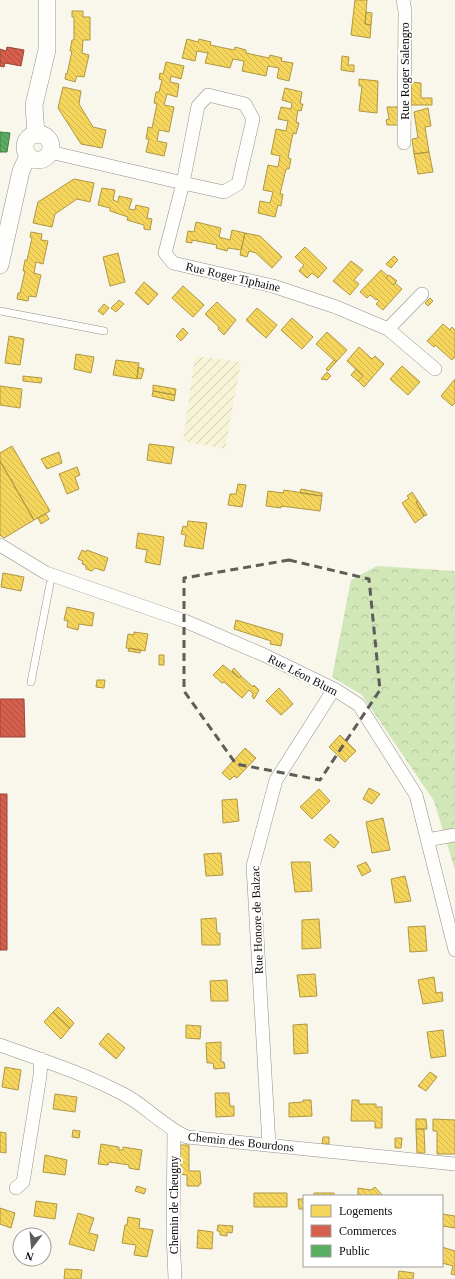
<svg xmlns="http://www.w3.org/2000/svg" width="455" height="1279" font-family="Georgia,serif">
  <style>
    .farmland { fill: url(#farmland-furrows) }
    .forest { fill: url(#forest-crowns) }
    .homes { fill: url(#homes-back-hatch); stroke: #af9843 }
    .shops { fill: url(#shops-back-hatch); stroke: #994639 }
    .public { fill: url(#public-back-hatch); stroke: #427d47 }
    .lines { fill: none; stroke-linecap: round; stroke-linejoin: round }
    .service-casing { stroke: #92908c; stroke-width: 8 }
    .minor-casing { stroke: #92908c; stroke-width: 14 }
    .tertiary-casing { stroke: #92908c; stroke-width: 18 }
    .service { stroke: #fefefc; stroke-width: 7 }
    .minor { stroke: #fefefc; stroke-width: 13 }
    .tertiary { stroke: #fefefc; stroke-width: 17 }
    .marked { fill: none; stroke: #5e5d59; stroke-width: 3; stroke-dasharray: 8 5; stroke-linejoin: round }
    .labels { text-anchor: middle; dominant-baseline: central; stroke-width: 4; stroke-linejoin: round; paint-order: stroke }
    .street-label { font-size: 12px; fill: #0a0a0a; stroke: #fff }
  </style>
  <defs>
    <pattern id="farmland-furrows" width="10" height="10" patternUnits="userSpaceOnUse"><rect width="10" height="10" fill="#f7f3d7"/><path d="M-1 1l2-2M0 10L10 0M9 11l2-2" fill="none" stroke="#d2cfb7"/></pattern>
    <pattern id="forest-crowns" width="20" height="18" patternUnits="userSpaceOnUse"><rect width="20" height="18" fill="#d2e7b8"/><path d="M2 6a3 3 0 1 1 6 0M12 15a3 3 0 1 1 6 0" fill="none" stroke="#b3c59d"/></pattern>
    <pattern id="homes-back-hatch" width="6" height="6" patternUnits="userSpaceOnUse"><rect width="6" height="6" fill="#f6d55c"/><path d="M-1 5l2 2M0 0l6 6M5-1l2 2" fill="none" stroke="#d2b64f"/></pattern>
    <pattern id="shops-back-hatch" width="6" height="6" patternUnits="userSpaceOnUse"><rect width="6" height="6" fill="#d6604d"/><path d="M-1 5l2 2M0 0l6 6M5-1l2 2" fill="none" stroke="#ac4d3e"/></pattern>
    <pattern id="public-back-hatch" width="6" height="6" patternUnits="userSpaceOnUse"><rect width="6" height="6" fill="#5aae61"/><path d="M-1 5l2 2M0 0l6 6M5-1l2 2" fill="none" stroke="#498c4e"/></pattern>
  </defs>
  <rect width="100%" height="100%" fill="#f9f6ec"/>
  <path class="farmland" d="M 195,356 L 241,362 L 225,449 L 183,441 Z"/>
  <path class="forest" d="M 377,566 L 455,571 L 455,870 L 434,801 L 362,695 L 332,677 L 351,580 Z"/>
  <path class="homes" d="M 355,0 L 367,0 L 365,24 L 371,25 L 370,38 L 351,35 Z
    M 72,11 L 83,11 L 83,17 L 90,17 L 90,40 L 83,40 L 82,53 L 89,55 L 84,77 L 77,76 L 75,82 L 65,79 L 66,73 L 67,74 L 72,51 L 70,51 L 72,40 L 74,40 L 74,17 L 72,17 Z
    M 366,12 L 372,13 L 371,25 L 365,24 Z
    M 187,39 L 198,42 L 199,39 L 211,42 L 210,45 L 234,50 L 235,47 L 246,50 L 246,53 L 269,58 L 270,55 L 282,58 L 281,61 L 293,63 L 289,81 L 277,78 L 279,68 L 268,66 L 266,76 L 242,71 L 244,61 L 233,59 L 230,68 L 205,63 L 208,53 L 197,51 L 195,61 L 182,58 Z
    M 342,56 L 349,57 L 348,65 L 354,65 L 354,72 L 341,70 Z
    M 166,62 L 184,66 L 181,79 L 171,76 L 170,82 L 179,84 L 177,97 L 167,94 L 164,105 L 174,107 L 169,132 L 159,130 L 157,141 L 167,143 L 164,156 L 146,152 L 149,139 L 146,139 L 148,127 L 152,128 L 157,104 L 154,103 L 156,92 L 159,92 L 162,80 L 159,79 L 160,73 L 163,74 Z
    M 359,79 L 378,81 L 377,113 L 359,111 L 362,86 L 359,86 Z
    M 411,82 L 421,83 L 421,98 L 432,98 L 432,105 L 411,105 Z
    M 63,87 L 81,91 L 79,104 L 93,127 L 106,130 L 102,148 L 81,144 L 58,108 Z
    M 285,88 L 302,92 L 300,104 L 303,104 L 301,111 L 298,110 L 296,122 L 299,123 L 296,134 L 293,133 L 288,158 L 291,159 L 289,169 L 286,169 L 280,194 L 283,194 L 281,206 L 278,205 L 275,217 L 258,213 L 260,201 L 270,203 L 273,192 L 263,190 L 268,165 L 278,167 L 280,156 L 271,154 L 276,129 L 286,131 L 288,121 L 278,119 L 281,107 L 291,109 L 292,103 L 282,100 Z
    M 387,107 L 399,107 L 400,125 L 387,125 L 386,120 L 389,119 Z
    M 428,108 L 431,126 L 425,127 L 429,152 L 414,154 L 412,139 L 418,138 L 414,112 Z
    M 429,152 L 433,172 L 418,174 L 414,154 Z
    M 74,179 L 94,183 L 90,202 L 77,199 L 55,214 L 52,227 L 33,223 L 38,202 Z
    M 102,188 L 115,190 L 113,200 L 118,202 L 119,196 L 132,199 L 129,209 L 135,210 L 136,205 L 149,208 L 147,218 L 152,219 L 150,230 L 144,229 L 144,225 L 127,220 L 128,217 L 110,211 L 110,208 L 98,205 Z
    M 196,222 L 221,228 L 219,237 L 230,240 L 232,230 L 245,233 L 241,250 L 228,248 L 227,251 L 216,248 L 217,245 L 192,240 L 192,243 L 186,242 L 188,231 L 194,232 Z
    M 31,232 L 42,234 L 41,240 L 48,241 L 43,264 L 36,262 L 34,273 L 41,275 L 36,297 L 29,296 L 28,301 L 17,299 L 18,293 L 20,293 L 25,271 L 23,271 L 25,260 L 27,260 L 32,238 L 30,237 Z
    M 245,233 L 260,236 L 282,257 L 272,268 L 256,253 L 249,251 L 247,257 L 240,255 Z
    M 305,247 L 327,268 L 318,278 L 312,273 L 307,278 L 299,271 L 304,265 L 295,257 Z
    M 118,253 L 125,282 L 110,286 L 103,257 Z
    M 394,256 L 398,260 L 391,268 L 386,264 Z
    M 351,261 L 363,270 L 354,280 L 359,284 L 350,295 L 333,281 Z
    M 381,270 L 388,276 L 386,278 L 393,285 L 395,283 L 402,289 L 383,310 L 376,304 L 379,301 L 377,299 L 376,300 L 370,295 L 367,298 L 360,292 Z
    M 389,275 L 397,281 L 393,285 L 386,278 Z
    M 144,282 L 158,294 L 148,305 L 135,293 Z
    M 183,286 L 204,305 L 193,317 L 172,298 Z
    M 430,298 L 433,301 L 428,306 L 425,303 Z
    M 119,300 L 124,304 L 116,312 L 111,308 Z
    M 217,302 L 236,320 L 224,335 L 218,329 L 219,327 L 205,314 Z
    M 104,304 L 109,308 L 103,315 L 98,311 Z
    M 257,308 L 277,325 L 266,338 L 246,320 Z
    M 292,318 L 313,337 L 302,349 L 281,330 Z
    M 443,324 L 450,330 L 452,327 L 455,330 L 455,357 L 452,360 L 435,345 L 434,347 L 427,341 Z
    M 183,328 L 188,333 L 181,341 L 176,336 Z
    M 327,332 L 347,350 L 336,362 L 316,344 Z
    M 9,336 L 24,339 L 20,365 L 5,363 Z
    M 359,347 L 372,359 L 375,356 L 384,364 L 364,387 L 358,381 L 363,376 L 347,361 Z
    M 76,354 L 94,357 L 91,373 L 74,369 Z
    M 116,360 L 139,363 L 137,379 L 113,375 Z
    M 334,360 L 336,362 L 328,371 L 326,369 Z
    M 402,366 L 420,382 L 408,395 L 390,379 Z
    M 138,367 L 144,369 L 141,379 L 137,378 Z
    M 356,369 L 363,376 L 358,381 L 351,375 Z
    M 327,372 L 331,376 L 327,380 L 321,379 Z
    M 23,376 L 42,378 L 41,383 L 23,381 Z
    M 455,379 L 455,403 L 452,406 L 441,396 Z
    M 153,385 L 176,389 L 175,395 L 153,391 Z
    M 0,386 L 22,389 L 20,408 L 0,405 Z
    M 153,391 L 175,395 L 174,401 L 152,396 Z
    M 149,444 L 174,447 L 171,464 L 147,460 Z
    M 12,446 L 50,511 L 34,520 L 0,461 L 0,453 Z
    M 59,452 L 62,463 L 47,469 L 41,459 Z
    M 0,461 L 34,520 L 4,538 L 0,535 Z
    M 77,467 L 80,475 L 75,477 L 79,489 L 67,494 L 59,474 Z
    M 238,484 L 246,485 L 242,507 L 228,505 L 230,494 L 236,494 Z
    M 301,489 L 322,493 L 322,496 L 300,493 Z
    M 284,490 L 322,496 L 320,511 L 281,506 L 281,508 L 266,506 L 268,491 L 283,493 Z
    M 412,492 L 418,501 L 416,502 L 424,516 L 415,523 L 402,503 L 409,498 L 407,496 Z
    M 418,501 L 427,515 L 424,516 L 416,502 Z
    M 46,514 L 49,519 L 41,524 L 38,518 Z
    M 188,521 L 207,523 L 203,549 L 184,546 L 186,535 L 181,534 L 183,526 L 187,527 Z
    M 138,533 L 164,537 L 160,565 L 145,562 L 147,550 L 136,548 Z
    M 82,550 L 86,552 L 87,550 L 108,558 L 104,571 L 95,568 L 92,571 L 86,569 L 86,565 L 82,564 L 83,561 L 78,559 Z
    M 3,573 L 24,577 L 21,591 L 1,587 Z
    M 67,607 L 94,613 L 92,626 L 79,624 L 78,630 L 67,627 L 68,621 L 64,620 Z
    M 236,620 L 283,634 L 281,646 L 270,644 L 271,641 L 234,629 Z
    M 134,632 L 148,634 L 145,651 L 126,648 L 128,634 L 134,635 Z
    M 129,648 L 141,650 L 140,653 L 128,651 Z
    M 159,655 L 164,655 L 164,665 L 159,665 Z
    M 223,665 L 239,678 L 241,676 L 253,687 L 254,685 L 259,690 L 254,699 L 252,696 L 253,694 L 249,690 L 242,698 L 224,682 L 222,683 L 213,675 Z
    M 234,668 L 241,676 L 239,678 L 232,671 Z
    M 97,680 L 105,680 L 104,688 L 96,687 Z
    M 279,688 L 293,704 L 281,715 L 266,701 Z
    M 340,735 L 356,751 L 345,762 L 329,747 Z
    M 245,748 L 256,758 L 237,778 L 234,776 L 230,780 L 222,773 Z
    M 369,788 L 380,794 L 372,804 L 363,799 Z
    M 319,789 L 330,801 L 312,819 L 300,807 Z
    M 237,799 L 239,821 L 223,823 L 222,800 Z
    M 383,818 L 390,850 L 372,853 L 366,822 Z
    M 330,834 L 339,842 L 334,848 L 324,840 Z
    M 221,853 L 223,875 L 206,876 L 204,854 Z
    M 291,862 L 310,862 L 312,891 L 295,892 Z
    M 366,862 L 371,871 L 362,876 L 357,866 Z
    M 405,876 L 411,901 L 395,903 L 391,879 Z
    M 216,918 L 217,933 L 220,933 L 220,945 L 202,945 L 201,919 Z
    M 319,919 L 321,948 L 302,949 L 302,920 Z
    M 425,926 L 427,951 L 410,952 L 408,927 Z
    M 315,974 L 317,996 L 300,997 L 297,975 Z
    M 434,977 L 436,993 L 442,992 L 443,1001 L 423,1004 L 418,980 Z
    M 227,980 L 228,1001 L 211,1001 L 210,981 Z
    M 58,1007 L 74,1023 L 70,1028 L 53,1012 Z
    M 53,1012 L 70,1028 L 61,1039 L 44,1022 Z
    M 307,1024 L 308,1053 L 294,1054 L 293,1025 Z
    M 186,1025 L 201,1026 L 200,1039 L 186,1038 Z
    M 443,1030 L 446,1056 L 431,1058 L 427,1032 Z
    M 108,1033 L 125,1048 L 116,1059 L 99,1044 Z
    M 221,1042 L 221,1062 L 224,1062 L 225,1068 L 214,1069 L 213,1063 L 207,1063 L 206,1043 Z
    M 5,1067 L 21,1070 L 18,1090 L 2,1087 Z
    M 430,1072 L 437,1077 L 426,1091 L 418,1086 Z
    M 215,1093 L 229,1093 L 230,1106 L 234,1106 L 234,1116 L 216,1117 Z
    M 55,1094 L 77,1097 L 75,1112 L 53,1109 Z
    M 303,1100 L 311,1100 L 312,1116 L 289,1117 L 289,1103 L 303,1102 Z
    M 352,1100 L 359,1100 L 359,1104 L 376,1104 L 376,1107 L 382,1107 L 382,1128 L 375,1128 L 375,1121 L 351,1121 Z
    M 416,1119 L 426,1119 L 427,1129 L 416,1129 Z
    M 433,1119 L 455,1120 L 455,1154 L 437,1154 L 437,1131 L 433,1131 Z
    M 416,1129 L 424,1129 L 425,1153 L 417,1153 Z
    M 73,1130 L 80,1131 L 79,1138 L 72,1137 Z
    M 0,1132 L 6,1133 L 6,1153 L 0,1152 Z
    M 323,1137 L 329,1137 L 329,1144 L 322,1144 Z
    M 395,1138 L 402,1138 L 401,1148 L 395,1148 Z
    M 101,1144 L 119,1147 L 119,1150 L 123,1150 L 123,1147 L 142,1150 L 139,1170 L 129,1168 L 129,1165 L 109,1162 L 108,1165 L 98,1164 Z
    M 178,1145 L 189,1145 L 189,1171 L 200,1171 L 201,1184 L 199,1184 L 199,1186 L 187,1186 L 187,1175 L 178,1174 Z
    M 45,1155 L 67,1160 L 65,1175 L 43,1172 Z
    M 137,1186 L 146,1189 L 144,1194 L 135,1191 Z
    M 375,1187 L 383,1196 L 358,1196 L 358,1188 L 371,1190 Z
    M 254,1193 L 287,1193 L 287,1207 L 254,1207 Z
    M 314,1193 L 334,1193 L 334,1196 L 314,1196 Z
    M 298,1199 L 304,1199 L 304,1209 L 299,1209 Z
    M 36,1201 L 57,1204 L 55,1219 L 34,1216 Z
    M 0,1208 L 15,1213 L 11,1228 L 0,1224 Z
    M 78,1213 L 94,1218 L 89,1233 L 98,1235 L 94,1251 L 69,1244 Z
    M 442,1214 L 455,1216 L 455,1228 L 442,1226 Z
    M 128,1217 L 140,1219 L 139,1228 L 153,1230 L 147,1257 L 134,1255 L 136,1245 L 122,1243 L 125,1225 L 127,1225 Z
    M 218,1225 L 233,1226 L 232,1233 L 227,1232 L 227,1236 L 220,1235 L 220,1231 L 217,1231 Z
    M 198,1230 L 213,1232 L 212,1249 L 197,1248 Z
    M 442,1247 L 455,1251 L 455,1275 L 451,1274 L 453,1266 L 442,1263 Z
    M 65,1269 L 82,1270 L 81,1279 L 64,1279 Z
    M 399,1271 L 414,1273 L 413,1279 L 398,1279 Z"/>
  <path class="shops" d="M 7,47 L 24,50 L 21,66 L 5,63 L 4,67 L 0,66 L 0,49 L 6,51 Z
    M 0,699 L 24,699 L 25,737 L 0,737 Z
    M 0,794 L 7,794 L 7,950 L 0,950 Z"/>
  <path class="public" d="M 0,132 L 10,133 L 7,152 L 0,152 Z"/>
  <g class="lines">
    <g class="service-casing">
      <path id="service" d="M 0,311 L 104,331
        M 31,682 L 50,584"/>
    </g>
    <g class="minor-casing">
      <path id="minor" d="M 403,0 L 405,11 L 404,143
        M 208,95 L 245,104 L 253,119 L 238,184 L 224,192 L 183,183 L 198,106 Z
        M 50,152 L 183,183 L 165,253 L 173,263 L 273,286 L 336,307 L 388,329 L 435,369
        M 388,329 L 422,294
        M 0,545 L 46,573 L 185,621 L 264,655 L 334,689 L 359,705 L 416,795 L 455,950
        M 427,840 L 455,835
        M 0,1045 C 42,1060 86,1074 125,1095 C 147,1107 164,1127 187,1137 L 455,1164
        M 174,1132 L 173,1234 L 175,1279
        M 269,1145 L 253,866 L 276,780 L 334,689
        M 16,1188 L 23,1182 L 40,1076 L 41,1059"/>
    </g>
    <g class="tertiary-casing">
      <path id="tertiary" d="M25 147a13 13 0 1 1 26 0a13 13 0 1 1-26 0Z
        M 36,135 L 34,105 L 47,50 L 47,0
        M 0,265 L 21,171 L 28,156"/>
    </g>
    <use href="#service" class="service"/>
    <use href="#minor" class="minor"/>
    <use href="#tertiary" class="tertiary"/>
  </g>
  <path class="marked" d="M 289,560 L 369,579 L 380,690 L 320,780 L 236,764 L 184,691 L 184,578 Z"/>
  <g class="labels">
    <g class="street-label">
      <text transform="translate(405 71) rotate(-90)">Rue Roger Salengro</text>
      <text transform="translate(233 277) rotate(13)">Rue Roger Tiphaine</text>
      <text transform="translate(303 675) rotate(27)">Rue Léon Blum</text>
      <text transform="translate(257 920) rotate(-92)">Rue Honore de Balzac</text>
      <text transform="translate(241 1142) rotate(6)">Chemin des Bourdons</text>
      <text transform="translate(174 1205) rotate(-90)">Chemin de Cheugny</text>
    </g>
  </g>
  <rect x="303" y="1195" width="140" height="72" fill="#ffffff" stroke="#9d9d9d"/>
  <rect x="311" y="1205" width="20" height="12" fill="#f6d55c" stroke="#9d9d9d"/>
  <text x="339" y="1215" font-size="12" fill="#0a0a0a">Logements</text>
  <rect x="311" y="1225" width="20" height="12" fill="#d6604d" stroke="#9d9d9d"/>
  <text x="339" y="1235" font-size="12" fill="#0a0a0a">Commerces</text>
  <rect x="311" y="1245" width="20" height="12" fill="#5aae61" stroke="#9d9d9d"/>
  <text x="339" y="1255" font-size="12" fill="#0a0a0a">Public</text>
  <g transform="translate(32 1247) rotate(196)"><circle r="19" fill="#ffffff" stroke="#9d9d9d"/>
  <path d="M0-3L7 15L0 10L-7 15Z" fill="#5e5d59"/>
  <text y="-6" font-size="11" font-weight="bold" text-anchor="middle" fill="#0a0a0a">N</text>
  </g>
</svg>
